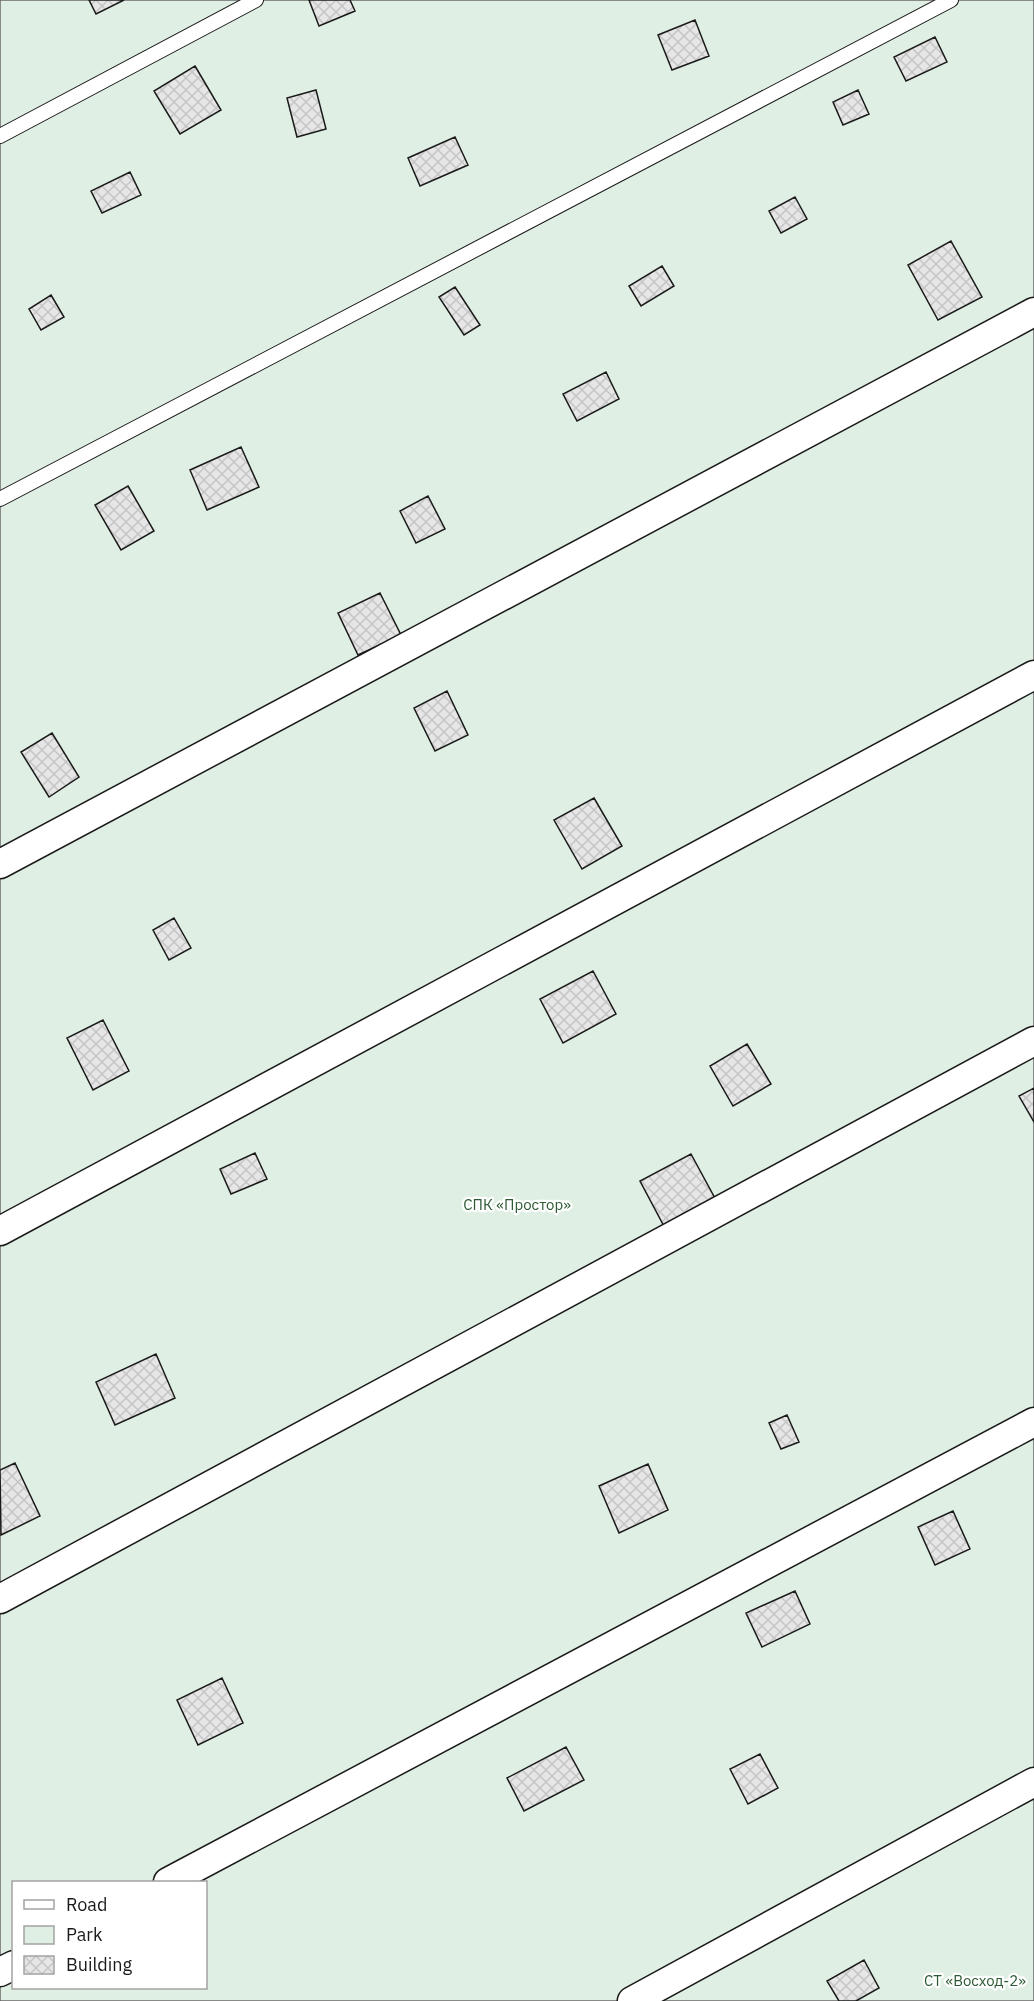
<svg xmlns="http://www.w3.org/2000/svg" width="1034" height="2001" font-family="'IBM Plex Sans',sans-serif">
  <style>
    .green { fill: #e0efe3; stroke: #6a6a6a; stroke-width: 1.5; fill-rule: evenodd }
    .building { fill: url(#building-cross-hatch); stroke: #1a1a1a; stroke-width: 1.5 }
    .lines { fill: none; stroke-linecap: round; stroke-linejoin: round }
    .service-casing { stroke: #1a1a1a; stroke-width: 16 }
    .minor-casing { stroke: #1a1a1a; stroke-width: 31 }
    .service { stroke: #fff; stroke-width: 14 }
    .minor { stroke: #fff; stroke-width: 28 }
    .labels { text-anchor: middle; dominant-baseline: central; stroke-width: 4.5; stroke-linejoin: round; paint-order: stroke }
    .park-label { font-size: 15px; fill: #2b5a34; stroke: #fff }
  </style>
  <defs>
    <pattern id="building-cross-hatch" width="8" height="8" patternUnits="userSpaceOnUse" patternTransform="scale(1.5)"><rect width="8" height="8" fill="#e6e6e6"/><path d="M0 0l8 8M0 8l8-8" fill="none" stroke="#c5c5c5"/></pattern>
  </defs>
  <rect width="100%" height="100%" fill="#fff"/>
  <path class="green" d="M 0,0 L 1034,0 L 1034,2001 L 0,2001 ZM 14,1882 L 206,1882 L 206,1988 L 14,1988 Z"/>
  <path class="building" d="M 89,0 L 124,0 L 96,14 Z
    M 309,0 L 350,0 L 355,11 L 319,26 Z
    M 695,20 L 709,56 L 672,70 L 658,35 Z
    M 935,37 L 947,62 L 906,81 L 894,57 Z
    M 195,66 L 221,110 L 180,134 L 154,91 Z
    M 316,90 L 326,129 L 297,137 L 287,98 Z
    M 858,90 L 869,114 L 843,125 L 833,102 Z
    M 455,137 L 468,165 L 420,186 L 408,158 Z
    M 130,172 L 141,195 L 102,213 L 91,191 Z
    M 795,197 L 807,219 L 781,233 L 769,211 Z
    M 951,241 L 982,297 L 938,320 L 908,265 Z
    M 662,266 L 674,286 L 641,306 L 629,286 Z
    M 455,287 L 480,325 L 464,335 L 439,297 Z
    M 51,295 L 64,317 L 41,330 L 29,309 Z
    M 606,372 L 619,399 L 577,421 L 563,394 Z
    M 241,447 L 259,487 L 207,510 L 190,470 Z
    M 128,486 L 154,531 L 121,550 L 95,505 Z
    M 428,496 L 445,529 L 416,543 L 400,511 Z
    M 380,593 L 401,635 L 358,655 L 338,613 Z
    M 447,691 L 468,735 L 435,751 L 414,708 Z
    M 52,733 L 79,777 L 49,797 L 21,752 Z
    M 594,798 L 622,846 L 582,869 L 554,820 Z
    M 174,918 L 191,948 L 169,960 L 153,930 Z
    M 593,971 L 616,1014 L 563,1043 L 540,999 Z
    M 103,1020 L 129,1071 L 93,1090 L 67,1038 Z
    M 747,1044 L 771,1084 L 733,1106 L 710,1066 Z
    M 1034,1088 L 1034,1122 L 1019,1096 Z
    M 255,1153 L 267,1179 L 231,1194 L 220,1169 Z
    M 691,1154 L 717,1202 L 666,1230 L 640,1181 Z
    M 156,1354 L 175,1398 L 115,1425 L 96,1382 Z
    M 787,1415 L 799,1442 L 781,1449 L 769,1423 Z
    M 15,1463 L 40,1516 L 1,1535 L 0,1470 Z
    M 648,1464 L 668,1510 L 619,1533 L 599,1486 Z
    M 953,1511 L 970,1549 L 935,1565 L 918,1527 Z
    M 795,1591 L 810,1624 L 762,1647 L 746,1613 Z
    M 222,1678 L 243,1723 L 198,1745 L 177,1700 Z
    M 566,1747 L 584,1780 L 524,1811 L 507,1778 Z
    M 760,1754 L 778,1788 L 748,1804 L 730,1769 Z
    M 864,1960 L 879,1988 L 856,2001 L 839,2001 L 827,1981 Z"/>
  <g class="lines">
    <g class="service-casing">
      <path id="service" d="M 0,136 L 256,0
        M 0,499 L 951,0"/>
    </g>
    <g class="minor-casing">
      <path id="minor" d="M 0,864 L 1034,312
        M 0,1231 L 1034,675
        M 0,1599 L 1034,1041
        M 168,1882 L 1034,1422
        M 0,1972 L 14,1965
        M 632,2001 L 1034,1782"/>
    </g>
    <use href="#service" class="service"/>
    <use href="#minor" class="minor"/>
  </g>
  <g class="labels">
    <g class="park-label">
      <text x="517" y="1204">СПК «Простор»</text>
      <text x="975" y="1980">СТ «Восход-2»</text>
    </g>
  </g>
  <rect x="12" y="1881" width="195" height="108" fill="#ffffff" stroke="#a3a3a3" stroke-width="1.5"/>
  <rect x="24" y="1900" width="30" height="9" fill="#ffffff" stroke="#a3a3a3" stroke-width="1.5"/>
  <text x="66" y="1911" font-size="18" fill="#1a1a1a">Road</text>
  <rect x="24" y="1926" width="30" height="18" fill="#e0efe3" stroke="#a3a3a3" stroke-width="1.5"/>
  <text x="66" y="1941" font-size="18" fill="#1a1a1a">Park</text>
  <rect x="24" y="1956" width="30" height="18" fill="url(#building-cross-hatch)" stroke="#a3a3a3" stroke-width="1.5"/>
  <text x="66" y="1971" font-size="18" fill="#1a1a1a">Building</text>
</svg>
